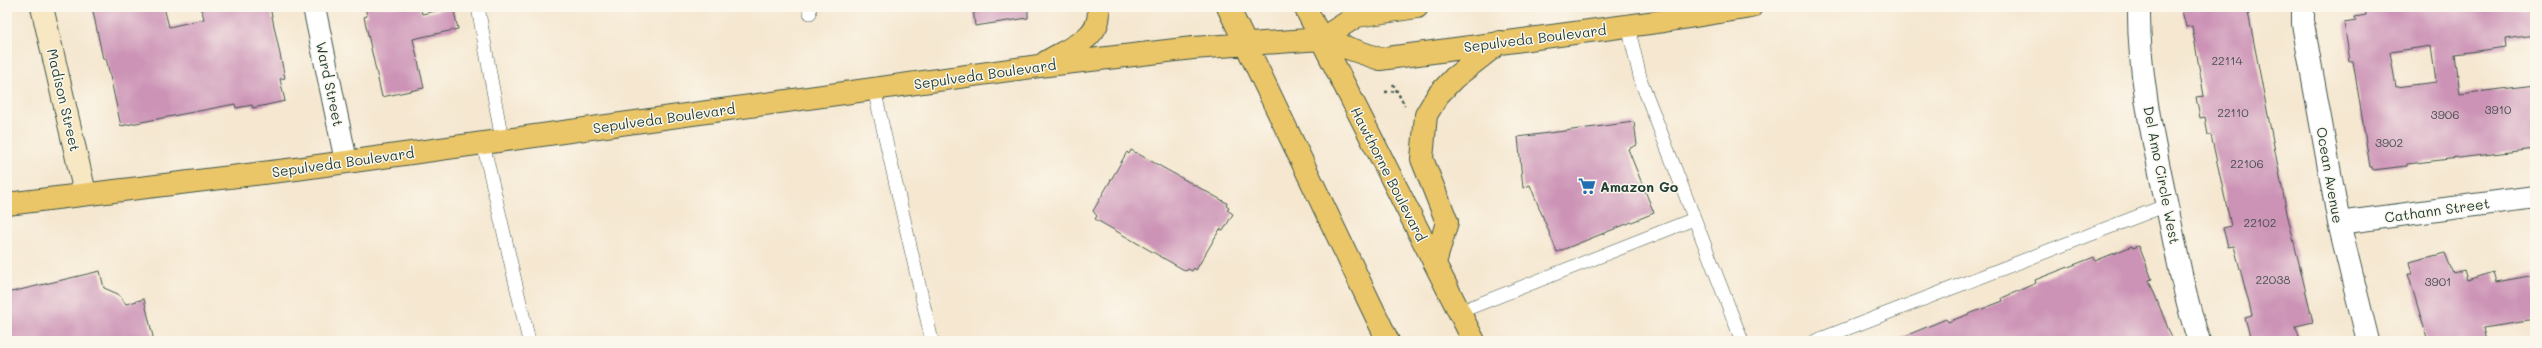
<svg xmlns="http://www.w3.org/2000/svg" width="2542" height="348" font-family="Mali,sans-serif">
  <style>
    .building { fill: #cc93b6; fill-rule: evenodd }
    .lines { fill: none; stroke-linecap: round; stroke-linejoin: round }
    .lane-casing { stroke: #3f564b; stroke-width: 14 }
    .street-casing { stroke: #3f564b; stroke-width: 24 }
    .secondary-casing { stroke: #3f564b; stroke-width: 24 }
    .primary-casing { stroke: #3f564b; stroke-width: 24 }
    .path { stroke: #3f564b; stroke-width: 2.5; stroke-dasharray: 3 3; stroke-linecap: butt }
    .lane { stroke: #fff; stroke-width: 13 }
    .street { stroke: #fff; stroke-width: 22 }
    .secondary { stroke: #f7e8c3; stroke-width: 22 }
    .primary { stroke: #ebc669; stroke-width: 22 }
    .labels { text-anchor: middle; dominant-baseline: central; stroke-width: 3; stroke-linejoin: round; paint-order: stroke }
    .number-label { font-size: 12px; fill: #4a5254 }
    .street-label { font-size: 14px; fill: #1f3d34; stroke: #fbf7ec }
    .poi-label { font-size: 14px; font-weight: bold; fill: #1f3d34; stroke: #fbf7ec; text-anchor: start }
  </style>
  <rect width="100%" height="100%" fill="#fbf7ec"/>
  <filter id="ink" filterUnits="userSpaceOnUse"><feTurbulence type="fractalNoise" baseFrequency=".025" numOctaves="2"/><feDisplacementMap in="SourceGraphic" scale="8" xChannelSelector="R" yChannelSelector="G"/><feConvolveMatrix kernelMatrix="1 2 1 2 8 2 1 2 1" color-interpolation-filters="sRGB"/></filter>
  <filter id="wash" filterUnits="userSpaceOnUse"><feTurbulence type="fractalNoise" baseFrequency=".012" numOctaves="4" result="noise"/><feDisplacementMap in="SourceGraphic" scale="16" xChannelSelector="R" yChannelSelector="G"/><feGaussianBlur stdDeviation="0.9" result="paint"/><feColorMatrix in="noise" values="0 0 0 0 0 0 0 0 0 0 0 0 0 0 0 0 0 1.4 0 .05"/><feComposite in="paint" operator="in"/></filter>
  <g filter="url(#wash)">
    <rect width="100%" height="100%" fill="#f5e7d0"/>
    <g id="blocks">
      <path class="building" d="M 92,7 L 164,7 L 169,27 L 204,19 L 201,7 L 270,7 L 285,78 L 280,79 L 285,101 L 253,108 L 252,105 L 236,108 L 235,104 L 121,126 L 106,58 L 103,59 Z
        M 365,7 L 420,7 L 422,14 L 453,7 L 458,29 L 413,39 L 424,88 L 382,97 L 364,17 L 367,16 Z
        M 973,7 L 1028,7 L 1028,18 L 975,26 Z
        M 2181,7 L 2247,7 L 2287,213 L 2313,322 L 2296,326 L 2300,341 L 2251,341 L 2245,317 L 2252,315 L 2234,246 L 2228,247 L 2223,228 L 2231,226 L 2211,135 L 2208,135 L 2205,117 L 2200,118 L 2196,97 L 2204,96 L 2192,26 L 2186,27 Z
        M 2365,7 L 2535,7 L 2535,35 L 2505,39 L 2506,47 L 2455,54 L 2460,94 L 2535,85 L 2535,149 L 2407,164 L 2407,166 L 2373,170 L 2372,167 L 2370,167 L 2353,61 L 2350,61 L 2344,23 L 2356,21 L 2355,17 L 2366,15 ZM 2431,46 L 2436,82 L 2396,87 L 2390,52 Z
        M 1634,122 L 1637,145 L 1628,149 L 1654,213 L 1557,252 L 1530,185 L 1523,188 L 1518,137 Z
        M 1131,150 L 1227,203 L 1226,205 L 1229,207 L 1227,210 L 1233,214 L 1223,231 L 1220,229 L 1196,270 L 1194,268 L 1192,271 L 1188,269 L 1186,271 L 1095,219 L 1097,216 L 1093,211 L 1127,152 L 1129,154 Z
        M 2132,246 L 2133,248 L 2139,246 L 2152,279 L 2149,280 L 2173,341 L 1893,341 L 1946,319 L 1948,322 L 2003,301 L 2002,298 L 2036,283 L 2035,280 L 2094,257 L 2095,261 Z
        M 2445,253 L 2453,273 L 2464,270 L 2467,280 L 2493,272 L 2496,282 L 2535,275 L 2535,320 L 2483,328 L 2486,341 L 2428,341 L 2408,274 L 2412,274 L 2409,262 Z
        M 100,271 L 104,288 L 118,294 L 126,304 L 144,299 L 154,341 L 7,341 L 7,293 Z"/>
    </g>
  </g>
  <g filter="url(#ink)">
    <use href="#blocks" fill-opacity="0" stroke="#3f564b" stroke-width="1"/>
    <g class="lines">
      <g class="lane-casing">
        <path id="lane" d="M 478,7 L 502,140
          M 809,7 L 810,13
          M 1628,26 L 1641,81 L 1742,341
          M 874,89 L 932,341
          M 483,143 L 529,341
          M 1459,312 L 1694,219
          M 1815,341 L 2167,205"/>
      </g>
      <g class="street-casing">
        <path id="street" d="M 314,7 L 346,161
          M 2139,7 C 2138,75 2154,144 2168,211 C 2177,255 2185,299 2199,341
          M 2303,7 L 2303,24 L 2339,223 L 2368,341
          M 2339,223 L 2535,197"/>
      </g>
      <g class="secondary-casing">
        <path id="secondary" d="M 42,7 L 85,193"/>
      </g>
      <g class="primary-casing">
        <path id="primary" d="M 1228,7 L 1388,341
          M 1305,7 L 1474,341
          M 1321,39 L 1357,16 L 1417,7
          M 1046,62 C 1067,49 1105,37 1098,7
          M 7,204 L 296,169 L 1039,66 L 1193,48 L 1321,39 L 1380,59 L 1664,21 L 1751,7
          M 1435,263 L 1447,222 L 1422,159 L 1426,115 L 1438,95 L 1454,78 L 1500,42"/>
      </g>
      <path class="path" d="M 1393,84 L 1405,106
        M 1385,92 L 1396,91"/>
      <use href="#lane" class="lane"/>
      <use href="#street" class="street"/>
      <use href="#secondary" class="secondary"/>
      <use href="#primary" class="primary"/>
    </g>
  </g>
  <defs>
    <g id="supermarket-bare" transform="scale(1.38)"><path d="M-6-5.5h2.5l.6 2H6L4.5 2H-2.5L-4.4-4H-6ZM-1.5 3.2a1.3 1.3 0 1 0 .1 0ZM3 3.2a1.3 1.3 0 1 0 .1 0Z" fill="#1f6fb2" stroke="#fbf7ec" stroke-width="2.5" paint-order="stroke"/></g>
  </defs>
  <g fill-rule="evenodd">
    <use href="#supermarket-bare" x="1587" y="186"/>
  </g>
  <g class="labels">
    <g class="number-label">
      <text x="2227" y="60">22114</text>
      <text x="2498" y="109">3910</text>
      <text x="2233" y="112">22110</text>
      <text x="2445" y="114">3906</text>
      <text x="2389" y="142">3902</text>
      <text x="2247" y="163">22106</text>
      <text x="2260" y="222">22102</text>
      <text x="2273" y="279">22038</text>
      <text x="2438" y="281">3901</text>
    </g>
    <g class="street-label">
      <text transform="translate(1535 38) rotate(-7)">Sepulveda Boulevard</text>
      <text transform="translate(985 74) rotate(-8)">Sepulveda Boulevard</text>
      <text transform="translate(330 84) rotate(78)">Ward Street</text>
      <text transform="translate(64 100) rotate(77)">Madison Street</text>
      <text transform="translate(664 118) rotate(-8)">Sepulveda Boulevard</text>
      <text transform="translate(343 162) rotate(-8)">Sepulveda Boulevard</text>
      <text transform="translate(1389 174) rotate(63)">Hawthorne Boulevard</text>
      <text transform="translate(2162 175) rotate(79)">Del Amo Circle West</text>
      <text transform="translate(2330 175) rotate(80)">Ocean Avenue</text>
      <text transform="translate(2437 210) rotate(-8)">Cathann Street</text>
    </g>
    <g class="poi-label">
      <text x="1600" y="186">Amazon Go</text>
    </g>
  </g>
  <rect width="2542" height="348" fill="none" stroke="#fbf7ec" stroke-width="24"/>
</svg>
